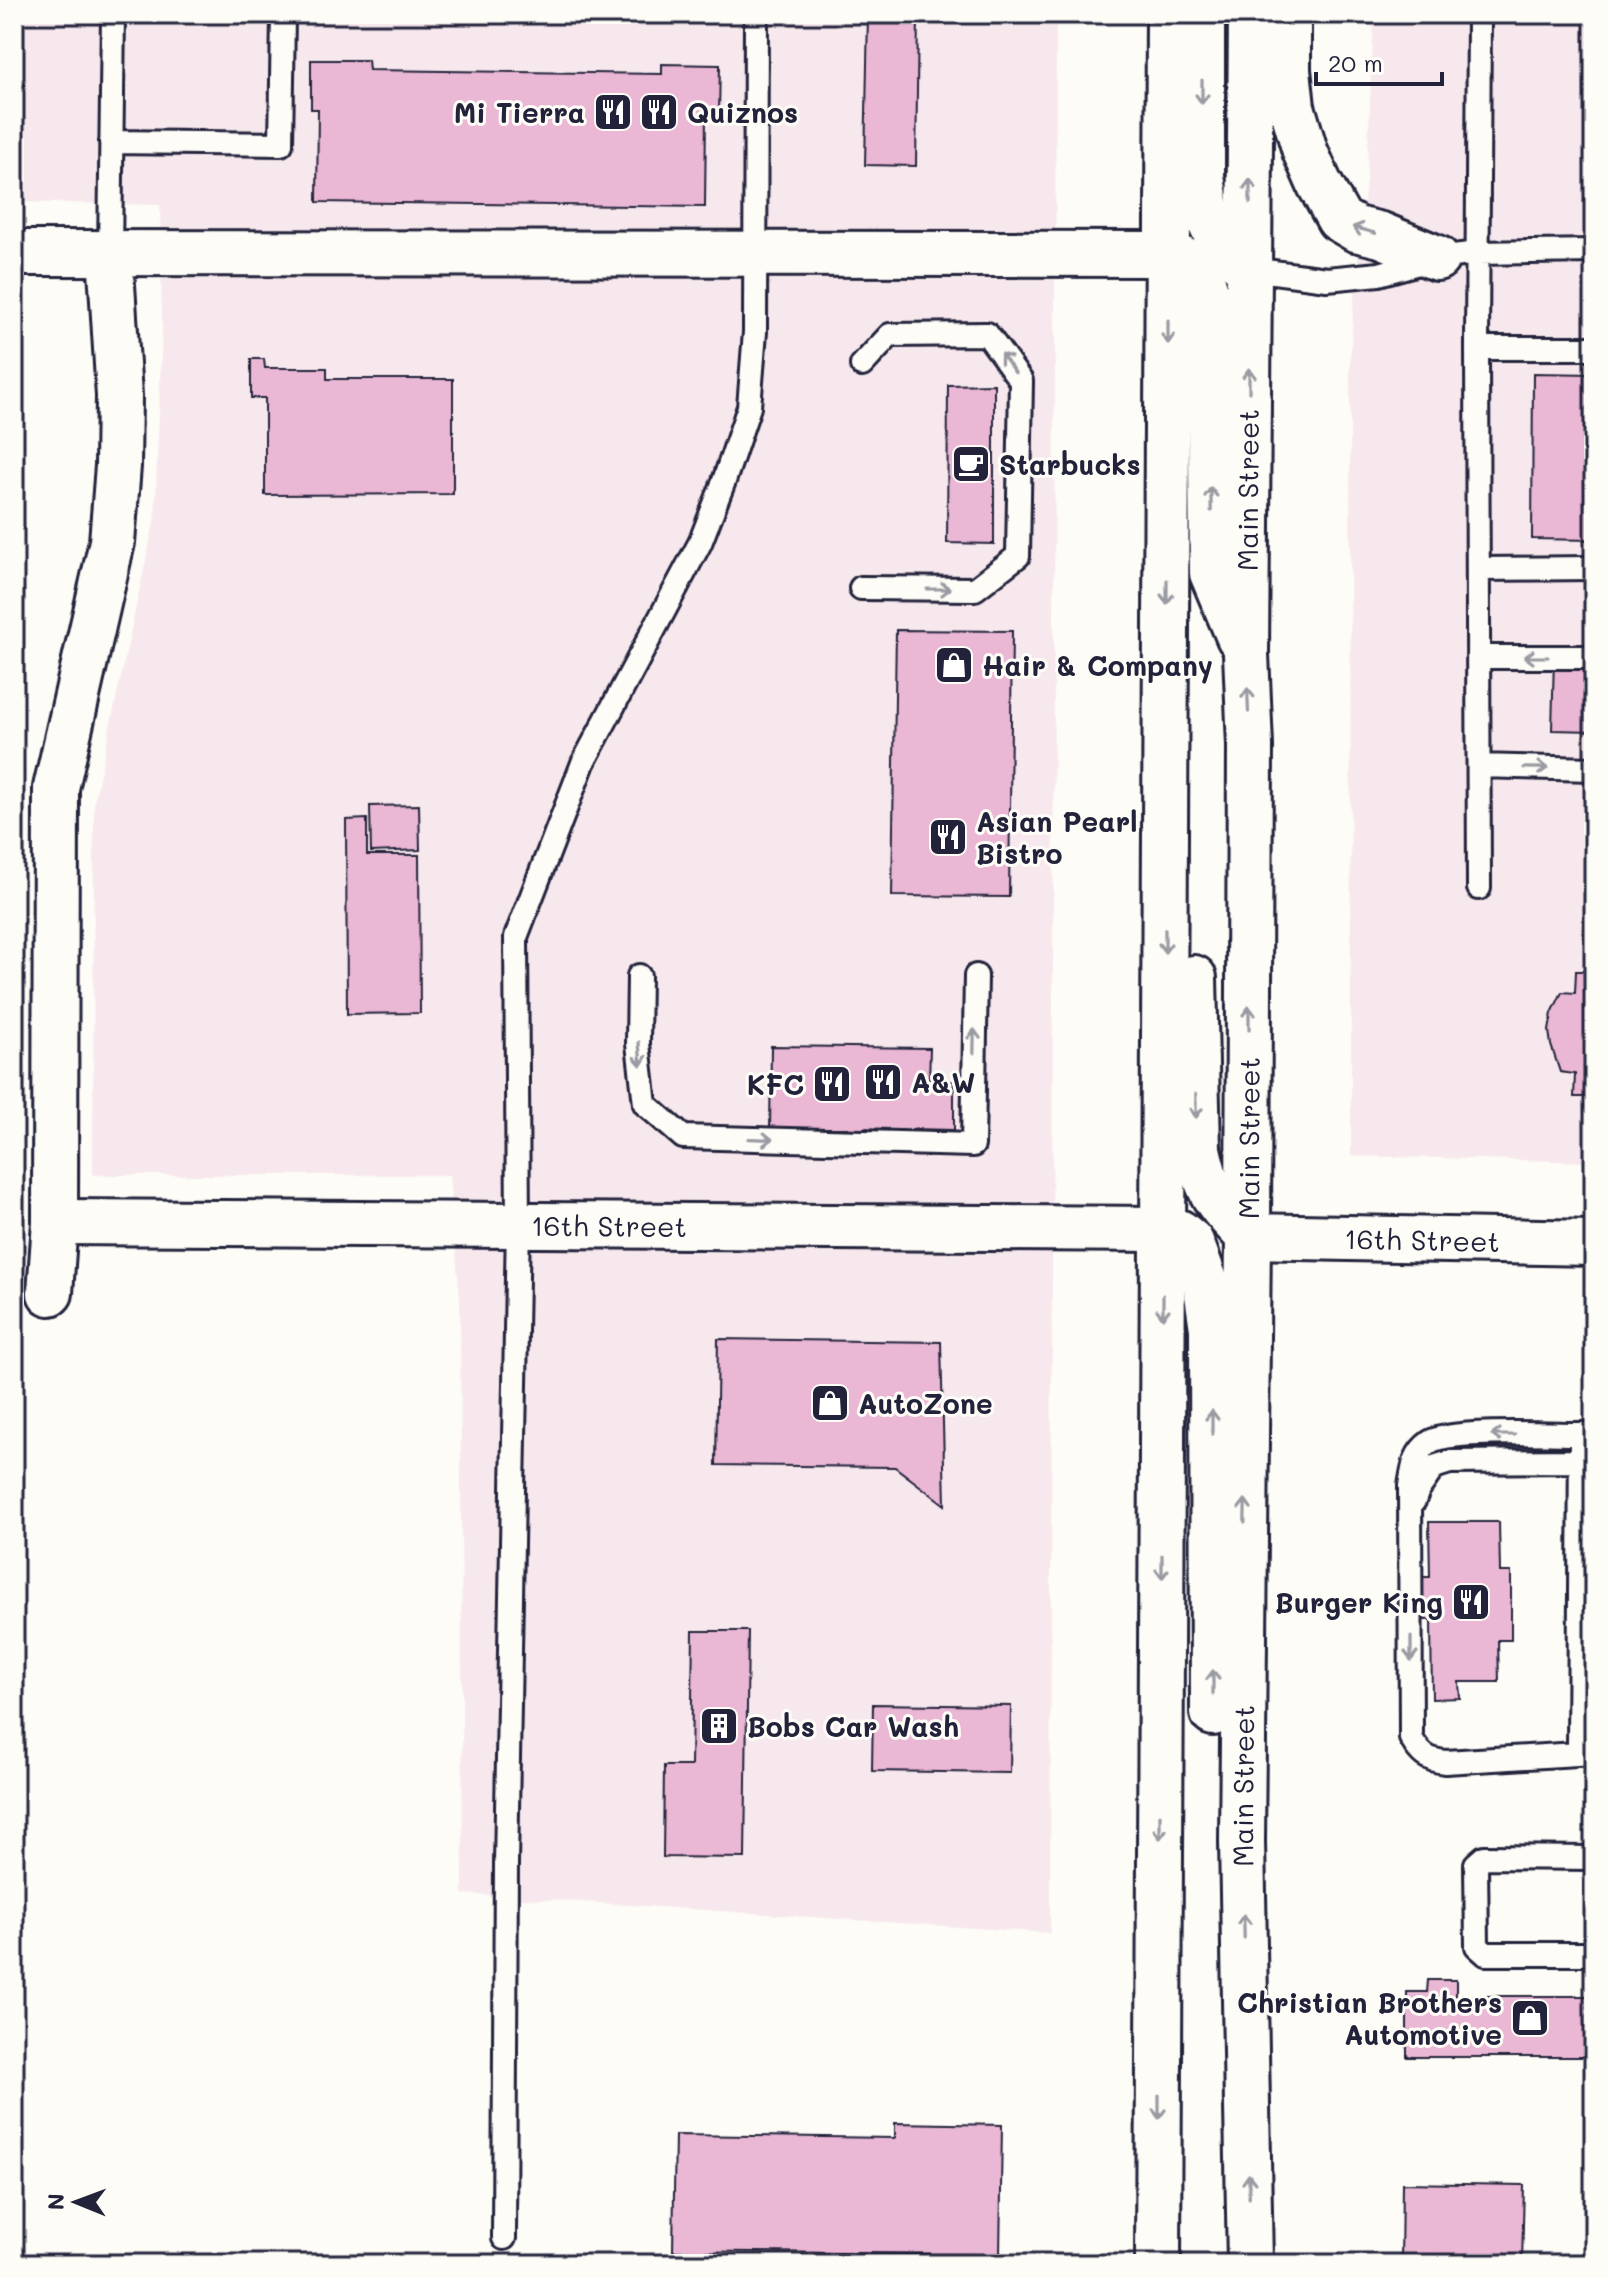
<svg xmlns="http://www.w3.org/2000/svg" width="1608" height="2278" font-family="Mali,sans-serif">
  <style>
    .built { fill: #f7e8ed }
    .building { fill: #eab8d5; stroke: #22223b; stroke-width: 2 }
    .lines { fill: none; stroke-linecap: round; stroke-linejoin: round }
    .service-casing { stroke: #22223b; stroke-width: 28 }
    .minor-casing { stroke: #22223b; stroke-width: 50 }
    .primary-casing { stroke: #22223b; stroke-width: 50 }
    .service { stroke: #fdfcf7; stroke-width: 22 }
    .minor { stroke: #fdfcf7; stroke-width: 44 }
    .primary { stroke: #fdfcf7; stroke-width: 44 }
    .oneway { stroke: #9a9aa2 }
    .labels { text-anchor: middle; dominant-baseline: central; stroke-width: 6; stroke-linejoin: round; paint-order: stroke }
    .poi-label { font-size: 28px; font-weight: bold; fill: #22223b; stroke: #fdfcf7; text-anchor: start }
    .street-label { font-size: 28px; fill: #22223b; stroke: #fdfcf7 }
  </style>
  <rect width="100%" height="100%" fill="#fdfcf7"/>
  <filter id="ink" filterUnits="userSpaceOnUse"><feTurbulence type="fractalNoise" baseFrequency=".0125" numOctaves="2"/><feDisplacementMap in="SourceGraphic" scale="16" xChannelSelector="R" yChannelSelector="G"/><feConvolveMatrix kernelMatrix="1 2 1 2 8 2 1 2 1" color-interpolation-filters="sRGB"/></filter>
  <g filter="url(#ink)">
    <path class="built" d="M 14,14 L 1056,14 L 1050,1933 L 463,1894 L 460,1299 L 449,1175 L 93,1175 L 94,802 L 155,518 L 162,327 L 160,205 L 14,202 Z
      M 1374,14 L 1594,14 L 1594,1162 L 1351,1156 L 1350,364 L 1353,311 L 1367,171 Z"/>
    <path class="building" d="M 868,14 L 918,14 L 916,166 L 865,165 Z
      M 311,60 L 368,60 L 369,70 L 662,74 L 662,64 L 720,65 L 719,114 L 706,114 L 705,207 L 317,202 L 318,109 L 311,109 Z
      M 251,359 L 264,359 L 265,368 L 327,368 L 327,379 L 453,379 L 453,494 L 265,495 L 265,398 L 251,398 Z
      M 1533,373 L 1594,374 L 1594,540 L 1532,539 Z
      M 994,384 L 994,544 L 947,543 L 948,385 Z
      M 896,630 L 1012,631 L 1009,897 L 892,896 Z
      M 1554,658 L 1594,659 L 1594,731 L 1552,730 Z
      M 419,805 L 420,850 L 371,852 L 370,806 Z
      M 367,819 L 367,855 L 419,855 L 420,1013 L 347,1014 L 346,820 Z
      M 1576,971 L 1594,971 L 1594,1097 L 1574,1097 L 1575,1074 L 1560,1072 L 1551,1045 L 1549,1031 L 1552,1013 L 1562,992 L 1575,993 Z
      M 771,1046 L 930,1048 L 929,1081 L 954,1081 L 954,1130 L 912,1129 L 912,1137 L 888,1137 L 888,1129 L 864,1128 L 864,1136 L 847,1135 L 847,1128 L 803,1128 L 803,1134 L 770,1133 Z
      M 718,1339 L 941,1342 L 945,1505 L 895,1467 L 716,1465 Z
      M 1429,1522 L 1499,1522 L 1500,1572 L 1511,1572 L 1511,1640 L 1498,1640 L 1499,1682 L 1459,1682 L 1460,1698 L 1432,1699 L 1431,1620 L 1421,1620 L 1421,1577 L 1430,1577 Z
      M 693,1631 L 748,1631 L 745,1858 L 663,1857 L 664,1766 L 691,1766 Z
      M 873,1704 L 1011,1706 L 1010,1773 L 872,1771 Z
      M 1428,1980 L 1456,1980 L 1456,1996 L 1594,1996 L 1594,2057 L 1407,2057 L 1407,1992 L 1427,1992 Z
      M 895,2123 L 1002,2125 L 1000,2255 L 673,2251 L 675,2135 L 895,2138 Z
      M 1402,2183 L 1524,2185 L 1522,2264 L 1401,2264 Z"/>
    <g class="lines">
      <g class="service-casing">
        <path id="service" d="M 1479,14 L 1477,348 L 1479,888
          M 111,142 L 281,144 L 283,16
          M 110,253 L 113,14
          M 1250,269 L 1327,279 L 1379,274 L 1437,258 L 1478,253 L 1594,251
          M 1477,348 L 1594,348
          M 1479,569 L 1594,568
          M 861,588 L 975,589 L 1018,556 L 1021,381 L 987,334 L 890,335 L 862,365
          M 1479,657 L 1594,657
          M 1479,766 L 1594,769
          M 639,976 L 638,1044 L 645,1104 L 683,1137 L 973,1145 L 976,976
          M 1581,1434 C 1553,1434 1449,1429 1430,1442 C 1414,1453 1413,1468 1410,1486 L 1411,1738 C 1420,1754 1427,1760 1445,1762 L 1594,1753
          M 1414,1501 L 1418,1490 L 1434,1467 L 1450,1462 L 1580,1461
          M 1579,1752 L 1581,1434 L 1594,1434
          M 1594,1858 L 1484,1857 L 1476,1864 L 1477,1946 L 1486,1954 L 1594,1954
          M 504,2238 L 506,1864 L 518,1224 L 516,937 L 583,763 L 700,543 L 724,481 L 749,407 L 755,332 L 756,14"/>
      </g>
      <g class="minor-casing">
        <g id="minor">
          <path d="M 14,253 L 1168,254"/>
          <path id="s1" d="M 55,1222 L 1163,1229"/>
          <path id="s2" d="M 1248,1236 L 1594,1243"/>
          <path d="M 50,1293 L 55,1222 L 56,788 L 112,542 L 118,466 L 119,396 L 110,253"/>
        </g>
      </g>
      <g class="primary-casing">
        <g id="primary">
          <path d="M 1202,14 L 1202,176 L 1208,218 L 1217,237 L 1232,255 L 1250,269"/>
          <path d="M 1288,14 L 1288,70 L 1292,107 L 1305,151 L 1319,183 L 1339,219 L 1356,229 L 1381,235 L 1437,258"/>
          <path d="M 1168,254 C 1200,262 1206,283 1210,313 L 1212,573 L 1239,637"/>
          <path d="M 1194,978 L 1198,1149 C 1207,1194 1217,1203 1248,1236"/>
          <path d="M 1163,1229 L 1179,1232 L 1191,1242 L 1205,1280 L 1212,1329 L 1213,1713"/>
          <path d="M 1158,2264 L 1169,14"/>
          <path id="s3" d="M 1250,2264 L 1242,1841 L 1248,1236 L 1250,746 L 1246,654 L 1251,14"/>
        </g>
      </g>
      <use href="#service" class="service"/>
      <use href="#minor" class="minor"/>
      <use href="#primary" class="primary"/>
    </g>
    <defs><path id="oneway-shaft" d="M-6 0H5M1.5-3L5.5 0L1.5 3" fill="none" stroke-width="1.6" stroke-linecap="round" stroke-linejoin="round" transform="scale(2)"/></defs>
    <g class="oneway">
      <use href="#oneway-shaft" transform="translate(1202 92) rotate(90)"/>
      <use href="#oneway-shaft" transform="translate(1250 191) rotate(-90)"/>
      <use href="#oneway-shaft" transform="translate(1364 230) rotate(-164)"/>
      <use href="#oneway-shaft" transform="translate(1168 332) rotate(90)"/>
      <use href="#oneway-shaft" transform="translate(1008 363) rotate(-126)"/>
      <use href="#oneway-shaft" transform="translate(1249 380) rotate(-90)"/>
      <use href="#oneway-shaft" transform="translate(1211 499) rotate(-91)"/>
      <use href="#oneway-shaft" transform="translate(939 589)"/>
      <use href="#oneway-shaft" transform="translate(1167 592) rotate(90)"/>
      <use href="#oneway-shaft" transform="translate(1536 657) rotate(-180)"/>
      <use href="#oneway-shaft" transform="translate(1248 700) rotate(-92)"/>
      <use href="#oneway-shaft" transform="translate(1536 768) rotate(1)"/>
      <use href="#oneway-shaft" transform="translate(1165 941) rotate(90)"/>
      <use href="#oneway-shaft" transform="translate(1249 1018) rotate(-90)"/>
      <use href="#oneway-shaft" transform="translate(974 1041) rotate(-89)"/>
      <use href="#oneway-shaft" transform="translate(640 1054) rotate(85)"/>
      <use href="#oneway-shaft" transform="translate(1196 1106) rotate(89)"/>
      <use href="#oneway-shaft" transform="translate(761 1139) rotate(2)"/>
      <use href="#oneway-shaft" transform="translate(1163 1307) rotate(90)"/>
      <use href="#oneway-shaft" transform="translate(1212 1422) rotate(-90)"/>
      <use href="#oneway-shaft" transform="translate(1503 1435) rotate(180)"/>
      <use href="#oneway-shaft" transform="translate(1245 1511) rotate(-89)"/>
      <use href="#oneway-shaft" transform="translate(1162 1567) rotate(90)"/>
      <use href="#oneway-shaft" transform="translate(1411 1649) rotate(90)"/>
      <use href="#oneway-shaft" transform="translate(1213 1682) rotate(-90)"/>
      <use href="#oneway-shaft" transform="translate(1160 1827) rotate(90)"/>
      <use href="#oneway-shaft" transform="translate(1244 1926) rotate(-91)"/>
      <use href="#oneway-shaft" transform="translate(1159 2107) rotate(90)"/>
      <use href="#oneway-shaft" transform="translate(1249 2186) rotate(-91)"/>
    </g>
  </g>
  <defs>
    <g id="restaurant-square" transform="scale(2)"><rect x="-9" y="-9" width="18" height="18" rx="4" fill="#22223b" stroke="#fdfcf7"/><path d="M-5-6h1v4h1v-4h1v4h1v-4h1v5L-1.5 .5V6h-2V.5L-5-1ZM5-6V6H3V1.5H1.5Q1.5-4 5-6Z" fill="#fff"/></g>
    <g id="cafe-square" transform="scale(2)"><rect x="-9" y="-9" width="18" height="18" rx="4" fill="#22223b" stroke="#fdfcf7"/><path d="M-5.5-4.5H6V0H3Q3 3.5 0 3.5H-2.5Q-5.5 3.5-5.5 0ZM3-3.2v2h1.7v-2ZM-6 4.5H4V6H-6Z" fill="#fff"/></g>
    <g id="shop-square" transform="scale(2)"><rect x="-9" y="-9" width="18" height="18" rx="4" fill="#22223b" stroke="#fdfcf7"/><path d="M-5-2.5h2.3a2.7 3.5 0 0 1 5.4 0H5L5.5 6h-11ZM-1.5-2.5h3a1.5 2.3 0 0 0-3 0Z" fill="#fff"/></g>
    <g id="building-square" transform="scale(2)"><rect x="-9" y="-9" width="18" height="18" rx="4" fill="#22223b" stroke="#fdfcf7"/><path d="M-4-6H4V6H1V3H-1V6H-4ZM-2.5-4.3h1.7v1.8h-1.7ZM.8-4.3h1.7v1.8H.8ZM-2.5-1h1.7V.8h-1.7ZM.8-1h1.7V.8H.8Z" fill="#fff"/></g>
  </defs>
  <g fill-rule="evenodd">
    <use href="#restaurant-square" x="613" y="112"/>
    <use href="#restaurant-square" x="659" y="112"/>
    <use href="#cafe-square" x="971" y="464"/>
    <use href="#shop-square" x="954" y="665"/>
    <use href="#restaurant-square" x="948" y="837"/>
    <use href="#restaurant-square" x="883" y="1082"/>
    <use href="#restaurant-square" x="832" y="1084"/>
    <use href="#shop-square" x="830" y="1403"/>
    <use href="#restaurant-square" x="1471" y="1602"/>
    <use href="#building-square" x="719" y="1726"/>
    <use href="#shop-square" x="1530" y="2018"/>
  </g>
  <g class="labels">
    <g class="poi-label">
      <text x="585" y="112" text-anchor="end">Mi Tierra</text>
      <text x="687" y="112">Quiznos</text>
      <text x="999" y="464">Starbucks</text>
      <text x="982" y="665">Hair &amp; Company</text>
      <text x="976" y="821">Asian Pearl<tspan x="976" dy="32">Bistro</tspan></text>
      <text x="911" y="1082">A&amp;W</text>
      <text x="804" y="1084" text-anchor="end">KFC</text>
      <text x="858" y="1403">AutoZone</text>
      <text x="1443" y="1602" text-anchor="end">Burger King</text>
      <text x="747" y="1726">Bobs Car Wash</text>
      <text x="1502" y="2002" text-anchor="end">Christian Brothers<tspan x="1502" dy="32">Automotive</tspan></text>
    </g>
    <g class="street-label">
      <text stroke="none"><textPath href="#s3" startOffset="1774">Main Street</textPath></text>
      <text stroke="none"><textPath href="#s3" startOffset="1126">Main Street</textPath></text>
      <text stroke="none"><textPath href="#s1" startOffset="554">16th Street</textPath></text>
      <text stroke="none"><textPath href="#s2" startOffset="174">16th Street</textPath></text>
      <text stroke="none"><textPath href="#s3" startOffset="478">Main Street</textPath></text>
    </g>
  </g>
  <rect width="1608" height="2278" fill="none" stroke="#fdfcf7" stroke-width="48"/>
  <rect x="24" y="24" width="1560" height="2230" fill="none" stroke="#22223b" stroke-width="3" filter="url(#ink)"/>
  <g transform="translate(76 2202) rotate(271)" stroke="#fdfcf7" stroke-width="6" paint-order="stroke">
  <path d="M0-6L14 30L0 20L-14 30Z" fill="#22223b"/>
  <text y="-12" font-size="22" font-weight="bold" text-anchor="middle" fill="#22223b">N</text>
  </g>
  <path d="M1316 72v12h126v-12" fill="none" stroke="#22223b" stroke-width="4"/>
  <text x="1328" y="72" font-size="24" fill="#22223b" stroke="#fdfcf7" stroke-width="6" paint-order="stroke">20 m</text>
</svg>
